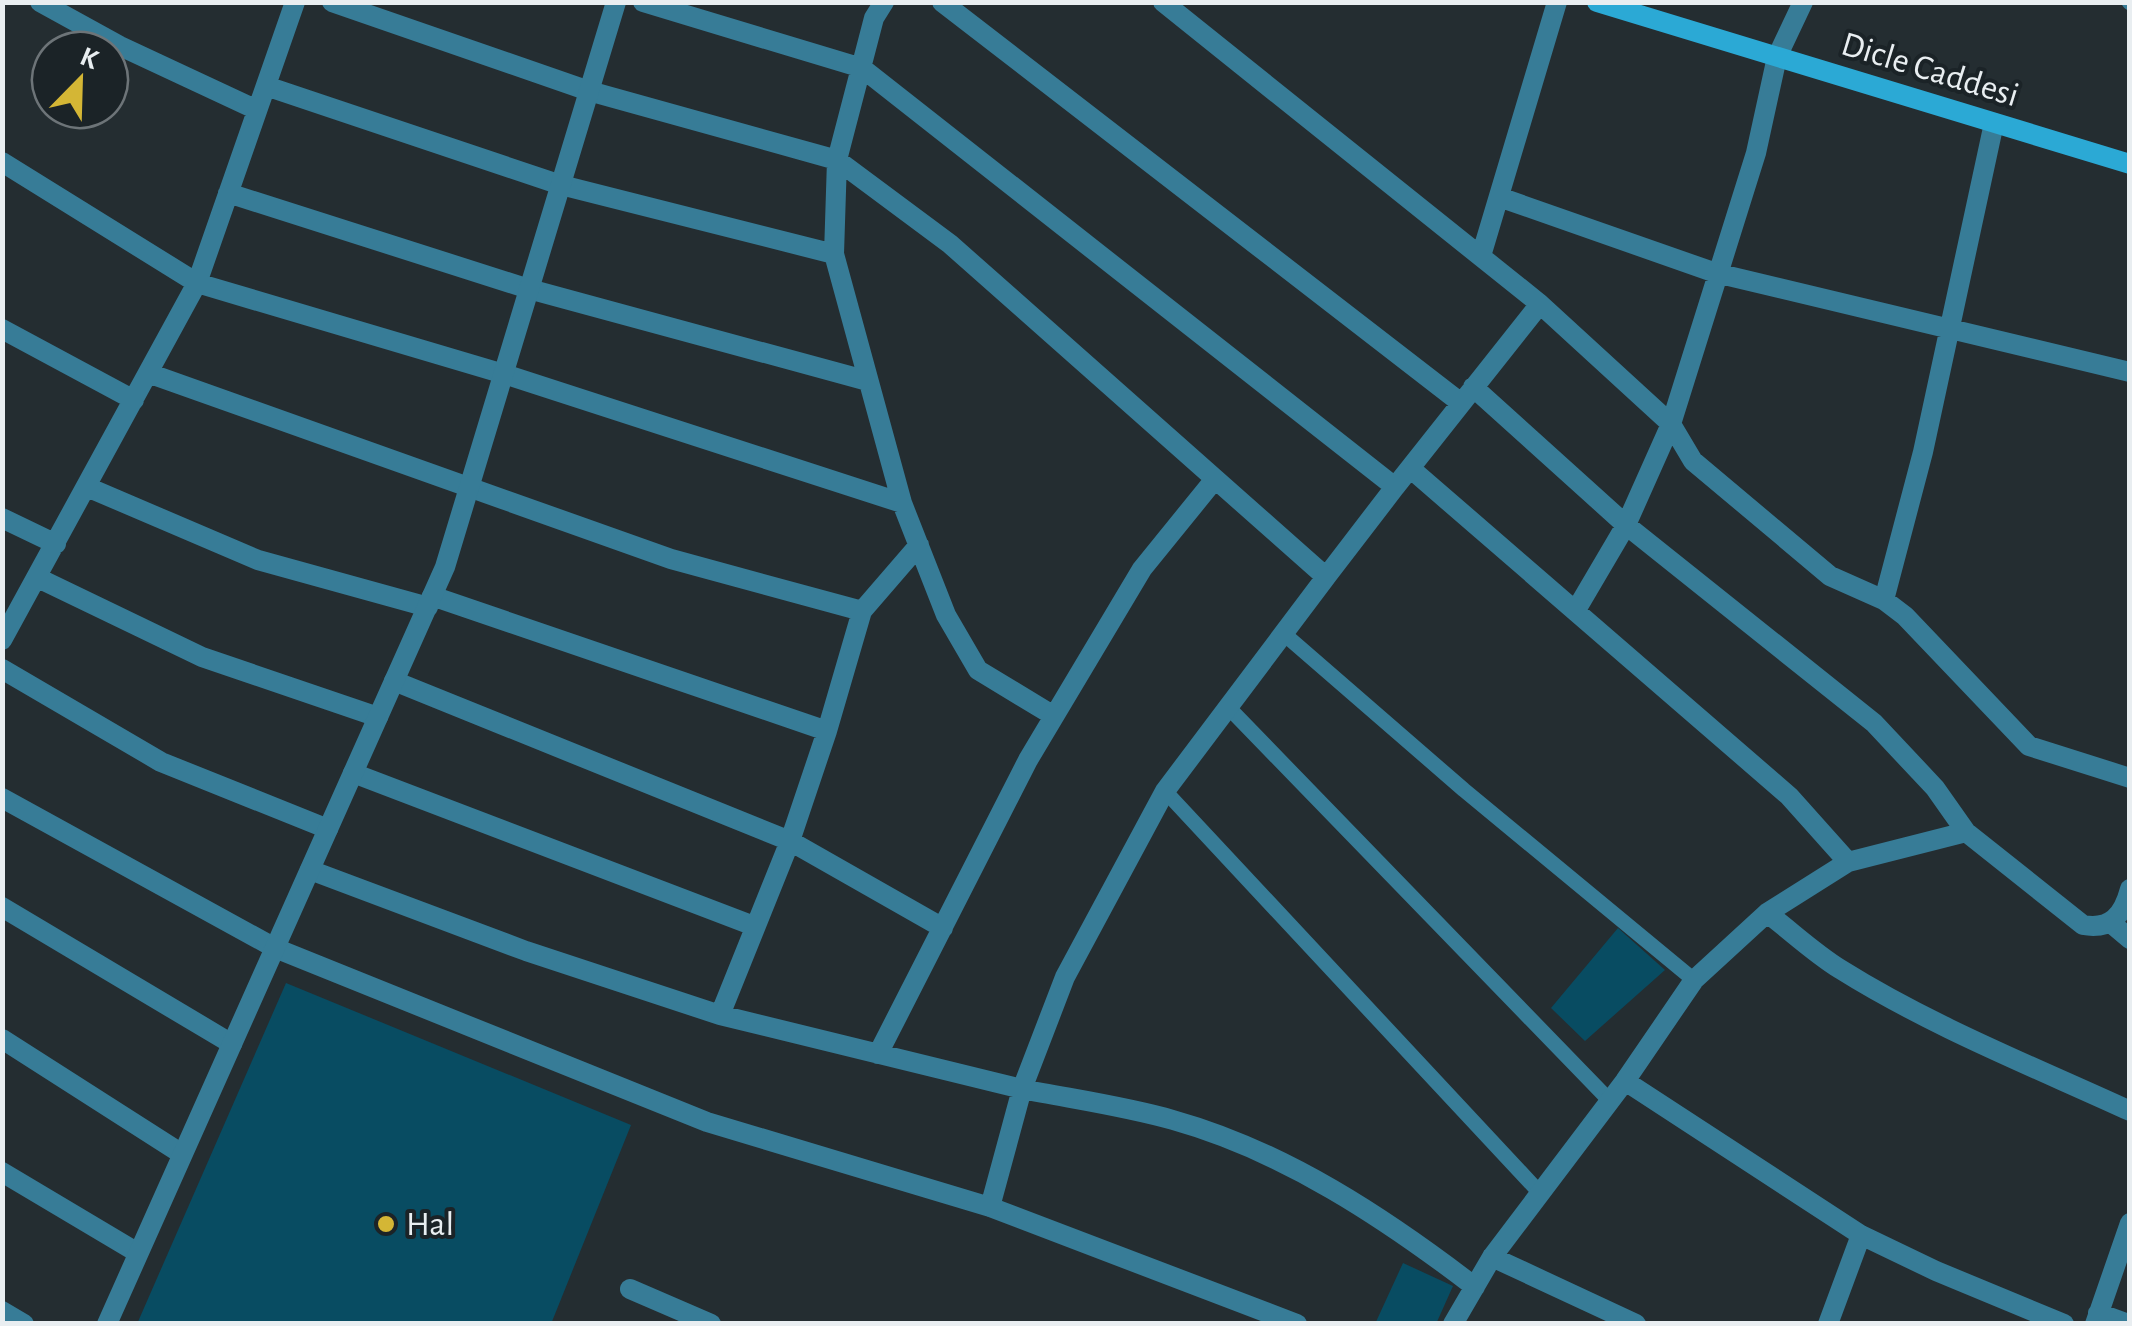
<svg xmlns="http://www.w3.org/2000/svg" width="2132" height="1326" font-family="'Alegreya Sans',sans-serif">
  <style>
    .building { fill: #084c62 }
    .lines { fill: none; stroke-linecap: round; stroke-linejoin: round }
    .service { stroke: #377c97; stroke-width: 15 }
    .minor { stroke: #377c97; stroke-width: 20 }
    .tertiary { stroke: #377c97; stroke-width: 20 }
    .secondary { stroke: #2ba9d5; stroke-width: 20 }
    .poi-dot { fill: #d4b635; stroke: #1b2327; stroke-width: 4 }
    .labels { text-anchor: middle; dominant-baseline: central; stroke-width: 8; stroke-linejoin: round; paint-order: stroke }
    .street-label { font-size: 35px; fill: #e9eef1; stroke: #1b2327 }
    .poi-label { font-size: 35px; fill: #e9eef1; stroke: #1b2327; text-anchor: start }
  </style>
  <rect width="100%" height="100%" fill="#242d31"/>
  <path class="building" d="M 1618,928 L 1665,970 L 1585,1041 L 1551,1008 Z
    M 286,983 L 631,1125 L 551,1324 L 137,1324 Z
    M 1403,1263 L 1453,1286 L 1436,1324 L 1375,1324 Z"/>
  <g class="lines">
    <path class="service" d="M 2129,2 L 2130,3
      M 1283,633 L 1464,790 L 1694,980
      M 1228,707 L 1610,1101
      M 1165,791 L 1540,1193"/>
    <path class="minor" d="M 40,2 L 120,46 L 257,110
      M 332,2 L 589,91 L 837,160 L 950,244 L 1326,577 L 1395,487
      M 643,2 L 862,68 L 1395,487 L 1540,304
      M 884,2 L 874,18 L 837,160 L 834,254 L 902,503 L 946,615 L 978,670 L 1054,716
      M 942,2 L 1461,403
      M 1163,2 L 1540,304 L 1671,424 L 1693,461 L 1830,576 L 1884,600 L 1905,616 L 2029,746 L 2130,778
      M 266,86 L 561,185 L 834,254
      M 2,162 L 197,283 L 504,374 L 902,503
      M 228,193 L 529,289 L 868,381
      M 1499,197 L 1716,273 L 2130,372
      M 1481,256 L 1557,2
      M 2,329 L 134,400
      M 148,373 L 671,559 L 862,611 L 827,731 L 790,841 L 720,1015 L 526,951 L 310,870
      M 1473,387 L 1626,525 L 1874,723 L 1935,788 L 1966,832
      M 1410,468 L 1789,796 L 1848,862
      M 87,487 L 258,560 L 428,607
      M 2,518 L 56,544
      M 1326,577 L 1165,791 L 1065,977 L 1022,1089 C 1072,1099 1124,1106 1173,1120 C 1284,1151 1385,1218 1475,1287
      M 38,578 L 202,657 L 378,717
      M 432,596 L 827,731
      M 1884,600 L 1923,452 L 1994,123
      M 1576,610 L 1626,525 L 1671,424 L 1756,153 L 1777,57 L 1803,2
      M 862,611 L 919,545
      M 2,640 L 197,283 L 295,2
      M 2,669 L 161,762 L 328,829
      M 394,681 L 790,841 L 943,928
      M 353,773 L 754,926
      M 2,798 L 275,948 L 707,1122 L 990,1207 L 1297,1324
      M 2,907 L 232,1044
      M 1767,913 C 1791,931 1814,953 1840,969 C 1931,1026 2032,1066 2130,1111
      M 2111,923 L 2130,939
      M 720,1015 L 1022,1089 L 990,1207
      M 2,1039 L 182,1154
      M 878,1054 L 1028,760 L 1142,569 L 1215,479
      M 1625,1081 L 1861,1235 L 1936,1271 L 2064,1324
      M 2,1172 L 138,1253
      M 1492,1257 L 1636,1324
      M 630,1289 L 711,1324
      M 2,1311 L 24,1324
      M 2098,1313 L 2128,1324
      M 1453,1324 L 1492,1257 L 1625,1081 L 1694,980 L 1767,913 L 1848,862 L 1966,832 L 2083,925 C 2111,930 2123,915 2130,889
      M 1828,1324 L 1861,1235
      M 2095,1324 L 2130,1223"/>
    <path class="tertiary" d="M 107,1324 L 445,567 L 616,2"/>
    <path class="secondary" d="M 1597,2 L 2130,164"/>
  </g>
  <circle class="poi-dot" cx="386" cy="1224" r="10"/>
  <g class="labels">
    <g class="street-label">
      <text transform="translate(1930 70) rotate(17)">Dicle Caddesi</text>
    </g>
    <g class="poi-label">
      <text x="406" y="1224">Hal</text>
    </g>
  </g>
  <rect width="2132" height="1326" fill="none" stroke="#e9eef1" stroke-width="10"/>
  <g transform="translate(80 80) rotate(23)"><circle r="48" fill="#1b2327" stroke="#6d7478" stroke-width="2.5"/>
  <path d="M0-8L18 38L0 25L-18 38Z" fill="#d4b635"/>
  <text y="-15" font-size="28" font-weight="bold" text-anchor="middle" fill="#e9eef1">K</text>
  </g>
</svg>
